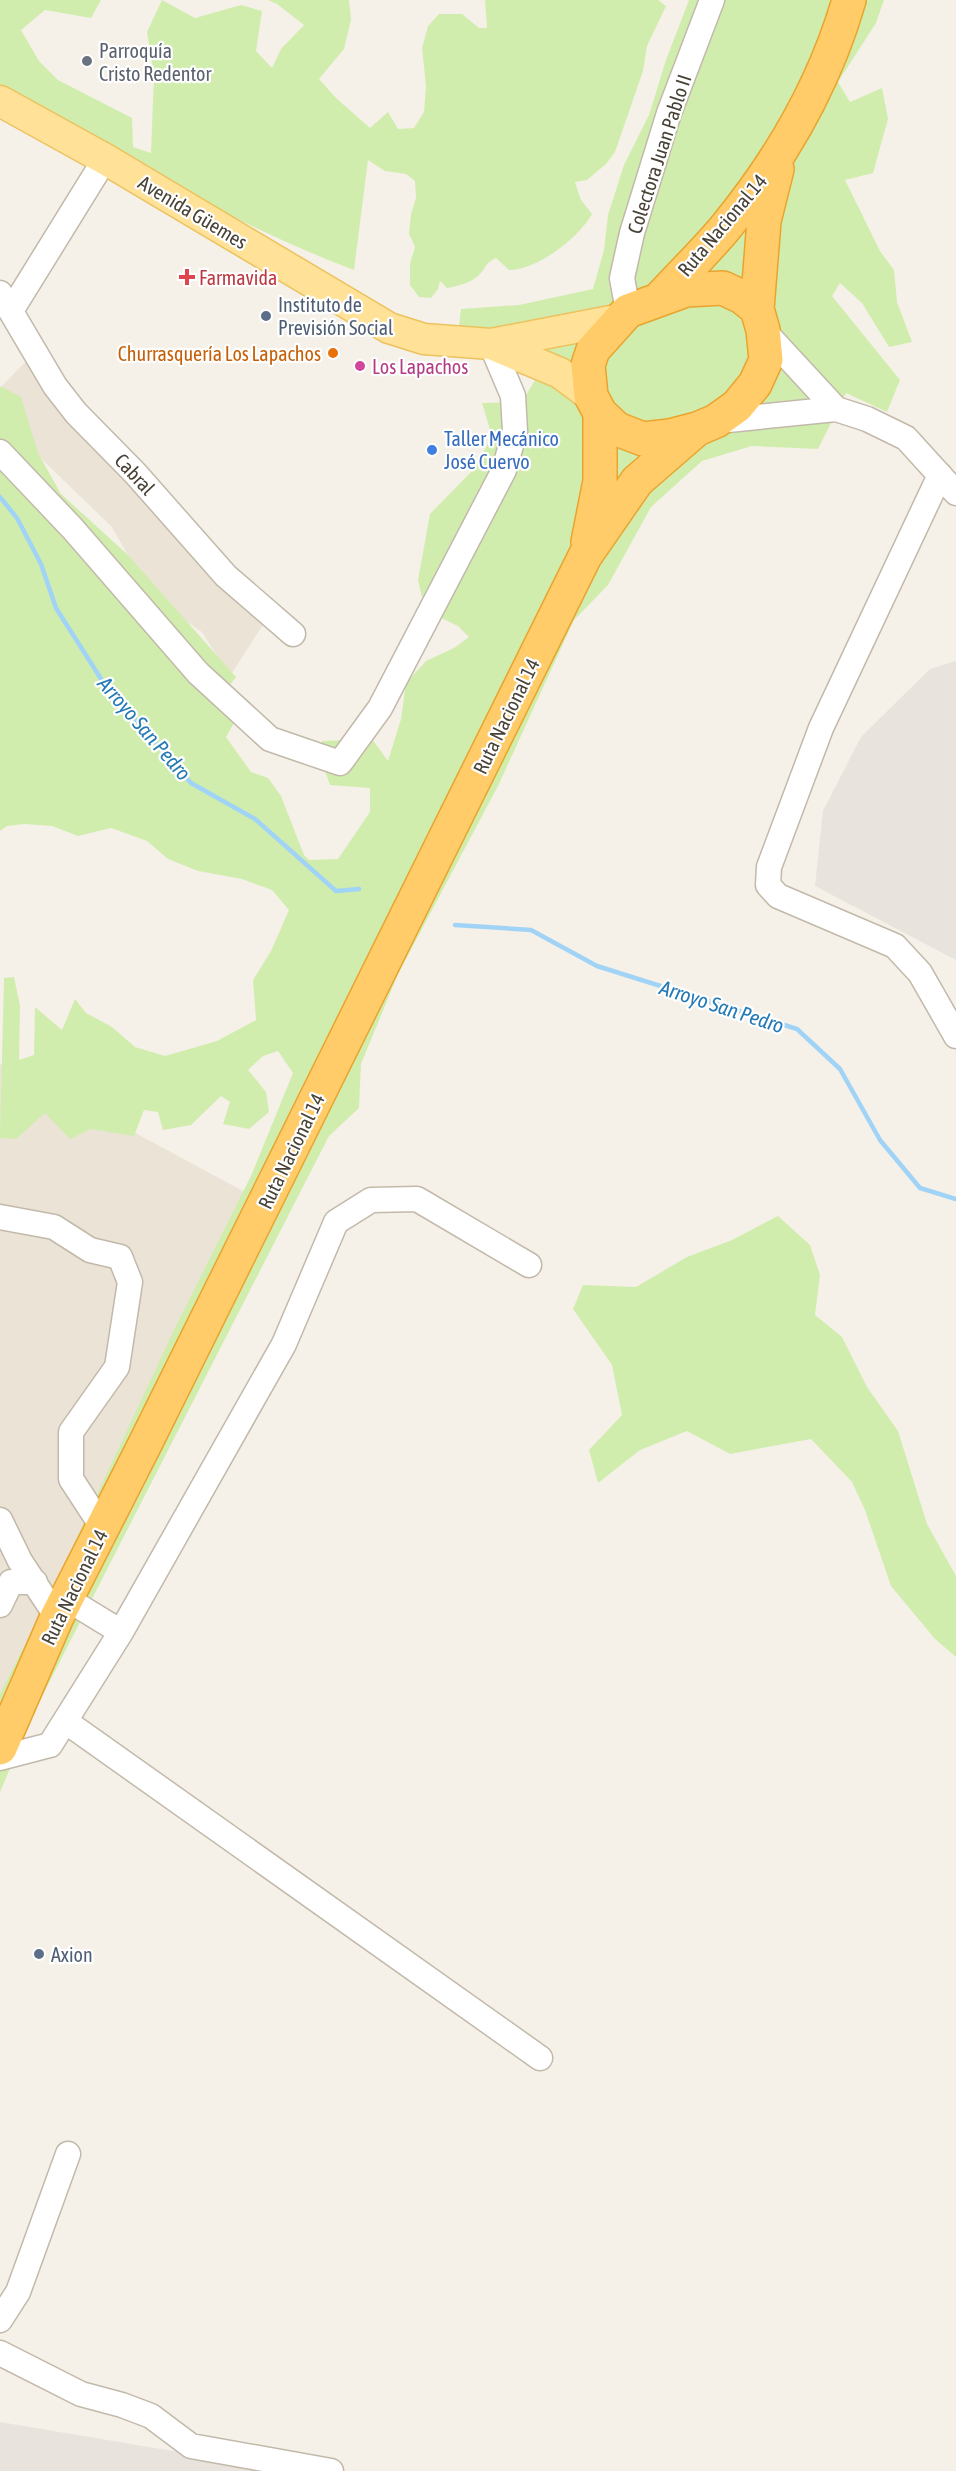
<svg xmlns="http://www.w3.org/2000/svg" width="956" height="2471" font-family="'Asap Condensed',sans-serif">
  <style>
    .residential { fill: #eae3d6 }
    .industrial { fill: #e8e3dd }
    .green { fill: #d1edae }
    .lines { fill: none; stroke-linecap: round; stroke-linejoin: round }
    .stream { stroke: #a0d3f6; stroke-width: 4.5 }
    .minor-casing { stroke: #c2b9aa; stroke-width: 27 }
    .major-casing { stroke: #edc25e; stroke-width: 33 }
    .highway-casing { stroke: #eaa42d; stroke-width: 36 }
    .minor { stroke: #fff; stroke-width: 24 }
    .major { stroke: #ffe197; stroke-width: 30 }
    .highway { stroke: #ffcc69; stroke-width: 33 }
    .worship-dot { fill: #6b7280; stroke: #fff; stroke-width: 2 }
    .health-dot { fill: #e0444e; stroke: #fff; stroke-width: 2 }
    .service-dot { fill: #5c6f8a; stroke: #fff; stroke-width: 2 }
    .food-dot { fill: #e8710a; stroke: #fff; stroke-width: 2 }
    .hotel-dot { fill: #d1479c; stroke: #fff; stroke-width: 2 }
    .shop-dot { fill: #3f7fe0; stroke: #fff; stroke-width: 2 }
    .labels { text-anchor: middle; dominant-baseline: central; stroke-width: 4.5; stroke-linejoin: round; paint-order: stroke }
    .worship-label { font-size: 20px; fill: #5b616d; stroke: #fff; text-anchor: start }
    .street-label { font-size: 20px; fill: #494236; stroke: #fff }
    .health-label { font-size: 20px; fill: #be3a42; stroke: #fff; text-anchor: start }
    .service-label { font-size: 20px; fill: #4e5e75; stroke: #fff; text-anchor: start }
    .food-label { font-size: 20px; fill: #c56008; stroke: #fff; text-anchor: end }
    .hotel-label { font-size: 20px; fill: #b23c85; stroke: #fff; text-anchor: start }
    .shop-label { font-size: 20px; fill: #366cbe; stroke: #fff; text-anchor: start }
    .water-label { font-size: 21px; font-style: italic; fill: #247ab6; stroke: #fff }
  </style>
  <rect width="100%" height="100%" fill="#f5f1e8"/>
  <path class="residential" d="M 31,356 L 266,620 L 230,676 L 202,632 L 152,598 L 112,527 L 0,419 L 0,388 Z
    M 0,1064 L 91,1109 L 254,1197 L 0,1730 Z"/>
  <path class="industrial" d="M 956,661 L 956,960 L 815,886 L 823,811 L 861,737 L 930,669 Z
    M 0,2422 L 291,2471 L 0,2471 Z"/>
  <path class="green" d="M 0,0 L 101,0 L 91,18 L 45,10 L 21,30 L 39,61 L 58,80 L 132,118 L 133,147 L 151,153 L 154,75 L 147,32 L 162,0 L 195,18 L 241,5 L 262,11 L 256,51 L 272,68 L 281,49 L 304,25 L 277,4 L 268,0 L 349,0 L 351,20 L 344,49 L 319,79 L 336,98 L 370,128 L 388,112 L 398,129 L 414,128 L 424,112 L 426,86 L 422,48 L 428,26 L 439,14 L 462,14 L 479,28 L 487,28 L 485,0 L 658,0 L 666,6 L 647,46 L 643,71 L 615,152 L 606,164 L 587,180 L 575,182 L 581,200 L 592,214 C 579,238 537,270 509,270 L 496,258 C 484,264 487,267 479,275 C 471,283 458,286 447,288 L 440,281 L 438,289 L 431,298 L 419,297 L 410,285 L 410,264 L 415,247 L 409,234 L 411,214 L 416,198 L 415,181 L 406,174 L 385,171 L 368,160 L 354,270 C 229,223 115,153 0,88 Z
    M 689,0 L 884,0 L 876,23 L 838,82 L 850,102 L 882,88 L 888,119 L 873,173 L 845,180 L 880,251 L 894,270 L 897,302 L 912,342 L 889,347 L 862,303 L 840,283 L 832,296 L 900,380 L 887,412 L 846,393 L 818,449 L 752,446 L 702,461 L 651,507 L 608,585 L 574,620 L 498,786 L 398,974 L 361,1064 L 359,1108 L 329,1136 L 34,1712 L 0,1792 L 0,1694 L 48,1599 L 174,1330 L 251,1176 L 293,1073 L 278,1051 L 263,1056 L 248,1070 L 266,1092 L 269,1112 L 249,1129 L 223,1124 L 230,1102 L 221,1096 L 191,1125 L 163,1130 L 158,1112 L 144,1110 L 134,1136 L 91,1129 L 70,1139 L 45,1113 L 16,1139 L 0,1138 L 4,978 L 14,977 L 20,1006 L 19,1060 L 34,1055 L 35,1007 L 62,1030 L 75,999 L 86,1013 L 112,1027 L 135,1047 L 165,1056 L 217,1041 L 256,1020 L 253,980 L 271,951 L 289,910 L 272,890 L 242,879 L 198,871 L 168,859 L 147,841 L 111,828 L 78,836 L 52,826 L 25,824 L 7,826 L 0,831 L 0,386 L 21,397 L 38,453 L 61,494 L 128,555 L 236,677 L 223,694 L 226,708 L 234,723 L 226,737 L 251,772 L 268,778 L 281,796 L 304,855 L 309,860 L 338,859 L 370,812 L 370,788 L 330,785 L 324,768 L 322,741 L 372,739 L 388,761 L 401,719 L 406,683 L 426,661 L 454,648 L 469,637 L 458,626 L 425,610 L 418,580 L 430,514 L 474,469 L 492,436 L 482,403 L 522,402 L 538,375 L 456,353 L 461,309 L 519,305 L 593,289 L 604,250 L 608,215 L 624,165 L 649,115 L 666,60 Z
    M 778,1216 L 810,1245 L 820,1275 L 815,1315 L 842,1337 L 867,1387 L 898,1431 L 927,1524 L 956,1576 L 956,1657 L 935,1639 L 891,1586 L 865,1510 L 852,1482 L 811,1439 L 730,1454 L 687,1431 L 640,1450 L 598,1483 L 589,1450 L 622,1415 L 612,1365 L 573,1309 L 583,1285 L 636,1287 L 687,1257 L 732,1240 Z"/>
  <g class="lines">
    <path class="stream" d="M 0,497 L 17,518 L 41,564 L 56,608 L 103,682 L 191,783 L 255,819 L 336,891 L 359,889
      M 455,925 L 531,930 L 597,966 L 797,1029 L 840,1069 L 880,1140 L 920,1188 L 956,1199"/>
    <g class="minor-casing">
      <path id="minor" d="M 0,293 L 55,386 L 76,413 L 135,473 L 226,576 L 293,634
        M 11,311 L 105,159
        M 628,311 L 622,278 L 632,233 L 669,113 L 712,0
        M 763,330 L 836,409
        M 718,421 L 836,409 L 867,419 L 906,438 L 956,493
        M 0,452 L 73,529 L 198,673 L 270,739 L 340,763 L 380,708 L 504,470 L 515,431 L 513,396 L 491,344
        M 940,475 L 821,728 L 769,867 L 768,885 L 778,896 L 895,946 L 920,973 L 956,1036
        M 0,1217 L 54,1227 L 90,1250 L 120,1257 L 130,1282 L 117,1367 L 71,1432 L 71,1479 L 103,1528
        M 0,1520 L 20,1561 L 57,1617
        M 67,1599 L 121,1632
        M 0,1605 L 11,1582 L 35,1582
        M 65,1721 L 540,2058
        M 0,1758 L 50,1745 L 121,1632 L 284,1344 L 336,1222 L 371,1200 L 417,1199 L 529,1265
        M 0,2320 L 18,2292 L 68,2154
        M 0,2353 L 81,2394 L 122,2405 L 151,2416 L 191,2446 L 331,2471"/>
    </g>
    <g class="major-casing">
      <path id="major" d="M 0,101 L 105,159 L 389,328 L 424,339 L 491,344 L 621,319
        M 491,344 L 560,373 L 591,396"/>
    </g>
    <g class="highway-casing">
      <path id="highway" d="M 723,288 L 742,297 L 757,309 L 763,330 L 766,360 L 755,384 L 737,406 L 716,421 L 697,429 L 670,436 L 643,439 L 617,429 L 600,413 L 591,396 L 588,365 L 593,350 L 628,311 L 686,290 Z
        M 660,298 C 681,275 705,252 725,228 C 780,161 825,83 849,0
        M 757,309 L 764,221 L 777,169
        M 588,542 L 600,481 L 600,413
        M 0,1748 L 57,1617 L 145,1444 L 585,556 L 637,481 L 697,429"/>
    </g>
    <use href="#minor" class="minor"/>
    <use href="#major" class="major"/>
    <use href="#highway" class="highway"/>
  </g>
  <circle class="worship-dot" cx="87" cy="61" r="6"/>
  <path class="health-dot" d="M184 268h6v6h6v6h-6v6h-6v-6h-6v-6h6z"/>
  <g class="service-dot">
    <circle cx="266" cy="316" r="6"/>
    <circle cx="39" cy="1954" r="6"/>
  </g>
  <circle class="food-dot" cx="333" cy="353" r="6"/>
  <circle class="hotel-dot" cx="360" cy="366" r="6"/>
  <circle class="shop-dot" cx="432" cy="450" r="6"/>
  <g class="labels">
    <g class="worship-label">
      <text x="99" y="50">Parroquía<tspan x="99" dy="23">Cristo Redentor</tspan></text>
    </g>
    <g class="street-label">
      <text transform="translate(659 154) rotate(-72)">Colectora Juan Pablo II</text>
      <text transform="translate(193 212) rotate(31)">Avenida Güemes</text>
      <text transform="translate(722 225) rotate(-50)">Ruta Nacional 14</text>
      <text transform="translate(135 474) rotate(47)">Cabral</text>
      <text transform="translate(506 716) rotate(-64)">Ruta Nacional 14</text>
      <text transform="translate(291 1151) rotate(-64)">Ruta Nacional 14</text>
      <text transform="translate(74 1587) rotate(-64)">Ruta Nacional 14</text>
    </g>
    <g class="health-label">
      <text x="199" y="277">Farmavida</text>
    </g>
    <g class="service-label">
      <text x="278" y="304">Instituto de<tspan x="278" dy="23">Previsión Social</tspan></text>
      <text x="51" y="1954">Axion</text>
    </g>
    <g class="food-label">
      <text x="321" y="353">Churrasquería Los Lapachos</text>
    </g>
    <g class="hotel-label">
      <text x="372" y="366">Los Lapachos</text>
    </g>
    <g class="shop-label">
      <text x="444" y="438">Taller Mecánico<tspan x="444" dy="23">José Cuervo</tspan></text>
    </g>
    <g class="water-label">
      <text transform="translate(145 728) rotate(49)">Arroyo San Pedro</text>
      <text transform="translate(722 1006) rotate(18)">Arroyo San Pedro</text>
    </g>
  </g>
</svg>
